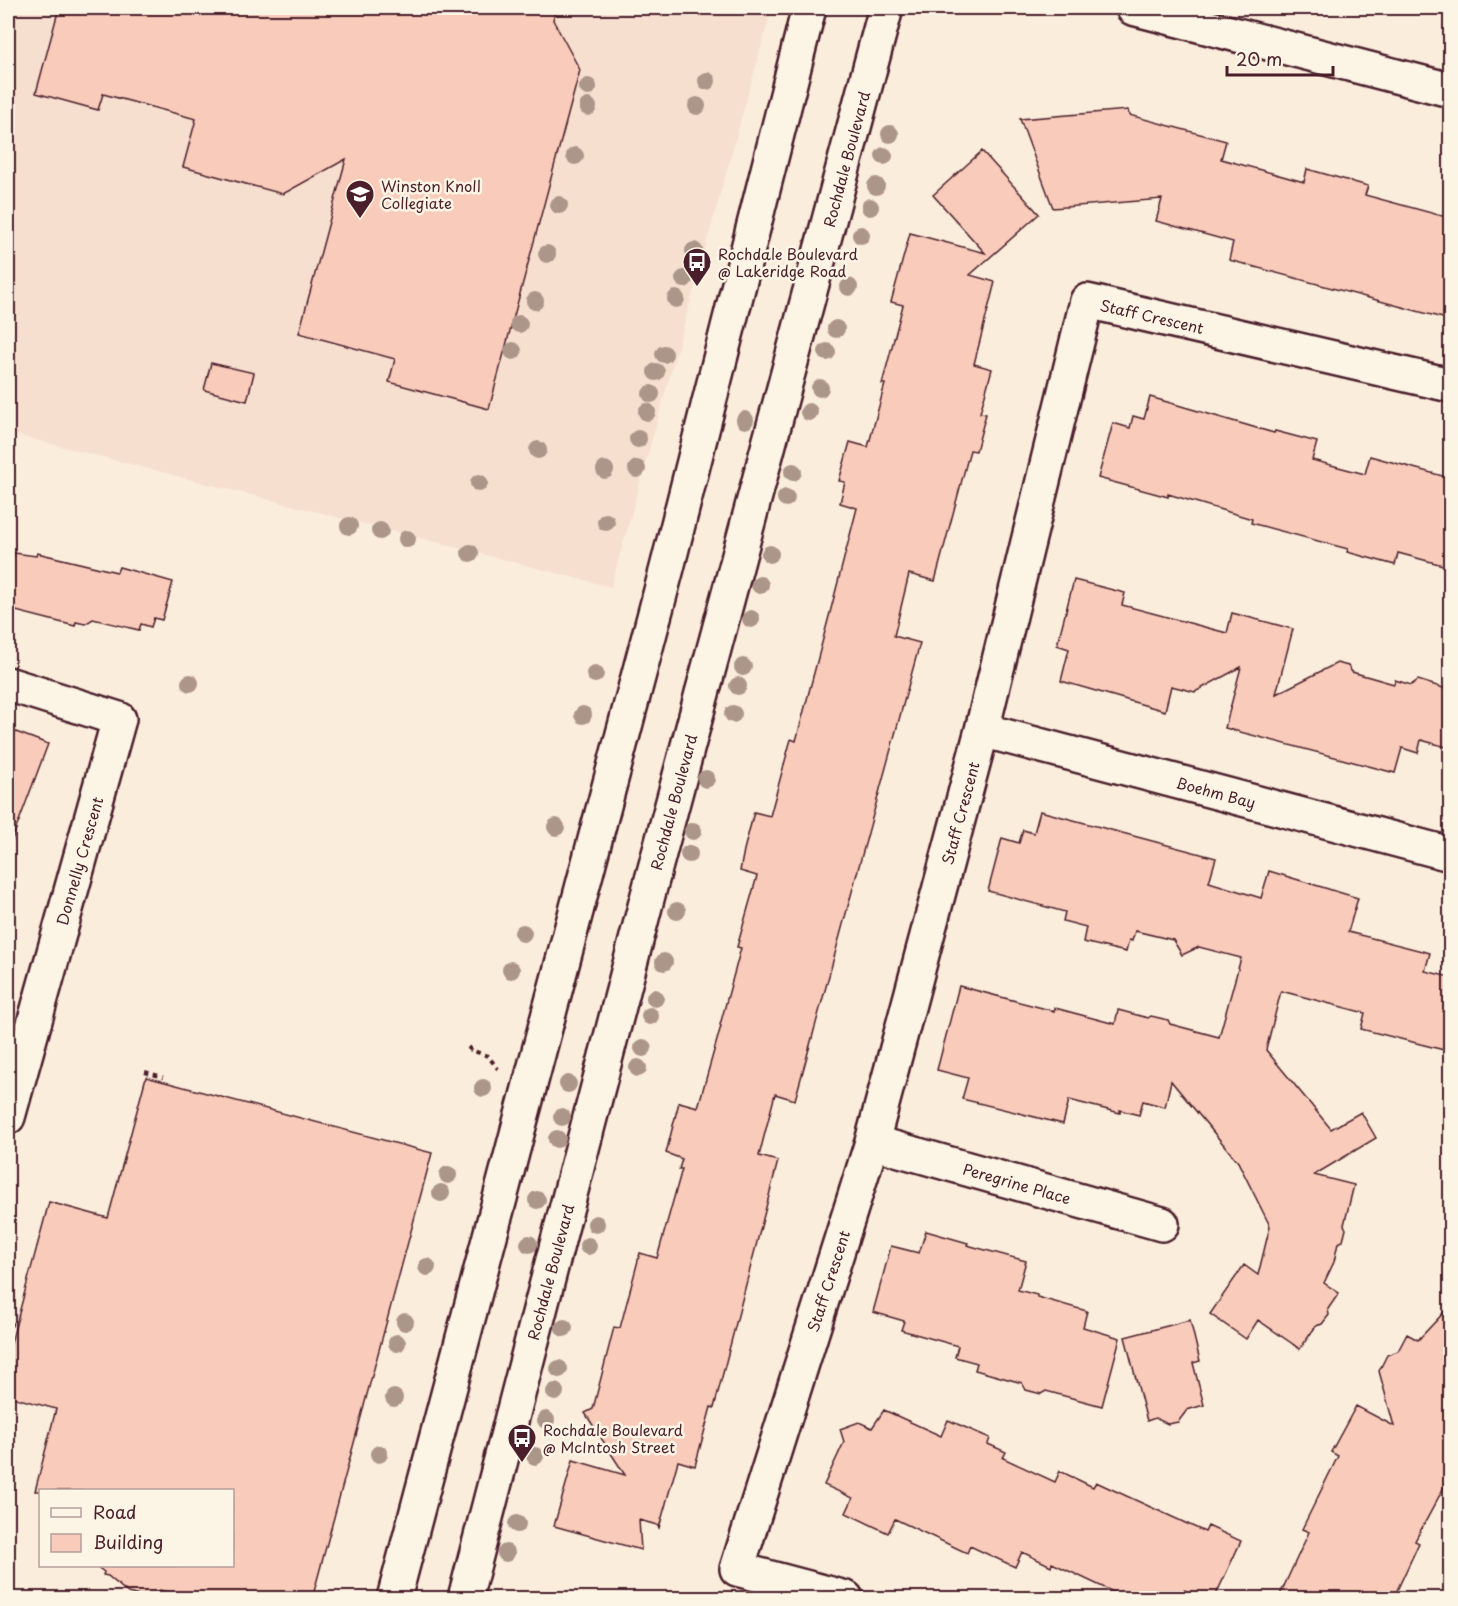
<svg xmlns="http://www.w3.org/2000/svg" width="1458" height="1606" font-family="'Playpen Sans',sans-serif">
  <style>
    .built { fill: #f6dfcf }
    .building { fill: #f8cbba; stroke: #4a1f2b; stroke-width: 1.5 }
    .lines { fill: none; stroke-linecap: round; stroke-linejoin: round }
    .minor-casing { stroke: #4a1f2b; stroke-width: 38 }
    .tertiary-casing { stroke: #4a1f2b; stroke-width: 38 }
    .secondary-casing { stroke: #4a1f2b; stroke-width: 38 }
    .path { stroke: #4a1f2b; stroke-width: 4; stroke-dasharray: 4.5 4.5; stroke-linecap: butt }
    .minor { stroke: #fcf5e5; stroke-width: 33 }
    .tertiary { stroke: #fcf5e5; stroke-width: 33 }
    .secondary { stroke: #fcf5e5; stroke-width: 33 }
    .tree { fill: #ac9689 }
    .labels { text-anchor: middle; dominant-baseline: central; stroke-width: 5; stroke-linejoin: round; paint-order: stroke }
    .street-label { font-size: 15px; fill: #4a1f2b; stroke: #fcf5e5 }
    .poi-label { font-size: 15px; fill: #4a1f2b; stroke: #fcf5e5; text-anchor: start }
  </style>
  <rect width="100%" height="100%" fill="#fbeddc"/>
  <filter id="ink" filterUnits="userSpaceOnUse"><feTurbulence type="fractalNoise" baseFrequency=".0167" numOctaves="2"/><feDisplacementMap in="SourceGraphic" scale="12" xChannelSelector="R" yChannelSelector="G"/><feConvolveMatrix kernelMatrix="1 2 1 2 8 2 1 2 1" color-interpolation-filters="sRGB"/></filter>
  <g filter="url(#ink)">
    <path class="built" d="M 8,8 L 772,8 L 611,587 L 8,433 Z"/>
    <path class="building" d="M 59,8 L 556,8 L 553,20 L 580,70 L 489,409 L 389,382 L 395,359 L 299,333 L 346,159 L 283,194 L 183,167 L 196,119 L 103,94 L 98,110 L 36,93 Z
      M 1128,110 L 1129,115 L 1226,141 L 1221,159 L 1304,182 L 1307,169 L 1368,186 L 1365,195 L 1450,218 L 1450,320 L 1229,260 L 1233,242 L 1156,221 L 1162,199 L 1053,208 L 1020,119 Z
      M 982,151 L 1039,214 L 970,275 L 995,282 L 974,364 L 992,369 L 980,413 L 986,414 L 976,451 L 970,450 L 935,581 L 909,574 L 894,636 L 920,643 L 795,1100 L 775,1094 L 759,1156 L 778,1161 L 714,1408 L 711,1407 L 695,1466 L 678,1461 L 659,1528 L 657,1525 L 639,1520 L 641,1550 L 554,1526 L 573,1460 L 625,1475 L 585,1413 L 593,1409 L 614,1327 L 620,1328 L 640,1253 L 657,1258 L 682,1169 L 679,1169 L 682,1159 L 666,1153 L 679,1102 L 698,1107 L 721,1026 L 720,1025 L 741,948 L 737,947 L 757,876 L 740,871 L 744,850 L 754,812 L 770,816 L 791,739 L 796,741 L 832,605 L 857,508 L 840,503 L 845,482 L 839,481 L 850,442 L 868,447 L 885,384 L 882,384 L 903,305 L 891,302 L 910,233 L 985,253 L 933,195 Z
      M 211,363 L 254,373 L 247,401 L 204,390 Z
      M 1150,397 L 1274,433 L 1275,431 L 1317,442 L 1312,460 L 1365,474 L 1370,456 L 1450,478 L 1450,567 L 1398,553 L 1395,565 L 1347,552 L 1348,549 L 1251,523 L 1252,519 L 1168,494 L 1168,497 L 1098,478 L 1113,423 L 1130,428 L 1133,416 L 1144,419 Z
      M 14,553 L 36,556 L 37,553 L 117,572 L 119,567 L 173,582 L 162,620 L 154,618 L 151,627 L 141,624 L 139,630 L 93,619 L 85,624 L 76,622 L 75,626 L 8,609 L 8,578 Z
      M 1074,580 L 1125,593 L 1122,605 L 1227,633 L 1232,613 L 1293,629 L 1276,694 L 1337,663 L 1348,666 L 1352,672 L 1394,684 L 1395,680 L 1411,685 L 1418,680 L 1450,690 L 1450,748 L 1421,740 L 1418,753 L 1402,748 L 1395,773 L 1225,728 L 1241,667 L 1195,692 L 1171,686 L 1165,711 L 1061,681 L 1069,649 L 1057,645 Z
      M 8,729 L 48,744 L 10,845 L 8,844 Z
      M 1040,811 L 1216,858 L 1209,882 L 1261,898 L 1269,871 L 1358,898 L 1348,932 L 1430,953 L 1425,971 L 1450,977 L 1450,1023 L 1444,1050 L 1361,1029 L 1365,1013 L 1281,991 L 1266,1050 L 1331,1129 L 1361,1112 L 1376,1138 L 1314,1175 L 1354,1185 L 1344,1225 L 1346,1229 L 1343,1241 L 1338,1243 L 1334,1262 L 1324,1283 L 1339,1293 L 1328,1309 L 1329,1315 L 1322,1324 L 1316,1326 L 1300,1349 L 1258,1320 L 1246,1339 L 1210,1314 L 1244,1265 L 1258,1275 L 1270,1226 L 1238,1162 L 1171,1081 L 1165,1107 L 1143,1101 L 1139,1115 L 1120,1110 L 1120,1113 L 1069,1100 L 1063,1124 L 962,1099 L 968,1078 L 937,1070 L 959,986 L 1054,1011 L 1055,1008 L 1115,1024 L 1118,1010 L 1148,1018 L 1151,1016 L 1168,1020 L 1170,1024 L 1219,1037 L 1241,958 L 1199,947 L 1182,955 L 1173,940 L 1135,931 L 1132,941 L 1129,940 L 1126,952 L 1083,942 L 1086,927 L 1063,921 L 1065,912 L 988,891 L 1002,838 L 1019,843 L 1023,830 L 1034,833 Z
      M 146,1077 L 432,1153 L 312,1599 L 192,1599 L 160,1590 L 154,1594 L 139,1596 L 128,1593 L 108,1576 L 103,1575 L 104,1572 L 96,1566 L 232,1566 L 232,1491 L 35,1491 L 56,1409 L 8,1396 L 8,1354 L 49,1202 L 108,1218 Z
      M 926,1231 L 968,1243 L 967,1245 L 1026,1261 L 1018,1290 L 1037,1295 L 1037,1297 L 1087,1311 L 1083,1327 L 1120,1338 L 1102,1406 L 1046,1391 L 1041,1394 L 1026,1390 L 1022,1383 L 975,1370 L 977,1363 L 955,1357 L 958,1346 L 901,1330 L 904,1321 L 873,1312 L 891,1246 L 919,1253 Z
      M 1450,1306 L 1450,1476 L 1415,1541 L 1419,1543 L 1393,1599 L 1278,1599 L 1309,1532 L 1302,1529 L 1338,1456 L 1331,1452 L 1356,1406 L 1394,1426 L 1379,1371 L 1387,1355 L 1398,1351 L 1407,1334 L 1418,1340 Z
      M 1190,1320 L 1200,1361 L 1193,1363 L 1204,1405 L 1187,1410 L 1178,1422 L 1168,1424 L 1155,1418 L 1147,1421 L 1125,1337 Z
      M 884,1410 L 941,1436 L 948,1420 L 990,1438 L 988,1444 L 1006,1452 L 1003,1458 L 1055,1482 L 1060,1471 L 1093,1487 L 1096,1482 L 1205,1532 L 1208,1526 L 1241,1541 L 1214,1599 L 1203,1599 L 1184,1590 L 1180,1599 L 1128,1599 L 1052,1563 L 1051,1566 L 1022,1552 L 1015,1567 L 970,1546 L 967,1553 L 895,1519 L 888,1533 L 846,1513 L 853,1498 L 824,1485 L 844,1442 L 840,1429 L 859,1422 L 872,1428 Z"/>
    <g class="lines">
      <g class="minor-casing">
        <path id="minor" d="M 8,684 L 119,719 L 8,1117
          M 982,730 L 1450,854
          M 872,1142 L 1162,1224
          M 846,1598 L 737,1569 L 872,1142 L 982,730 L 1087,301 L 1450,385"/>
      </g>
      <g class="tertiary-casing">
        <path id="tertiary" d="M 1133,8 L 1450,90"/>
      </g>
      <g class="secondary-casing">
        <path id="secondary" d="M 394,1598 L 667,568 L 809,8
          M 465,1598 L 649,891 L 886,8"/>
      </g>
      <path class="path" d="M 468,1047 L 471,1050 L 488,1056 L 498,1069
        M 145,1072 L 163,1077
        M 8,1335 L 12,1321"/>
      <use href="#minor" class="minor"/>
      <use href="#tertiary" class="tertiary"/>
      <use href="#secondary" class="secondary"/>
    </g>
    <g class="tree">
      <circle cx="707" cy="81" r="9"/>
      <circle cx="588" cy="87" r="9"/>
      <circle cx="697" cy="106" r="9"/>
      <circle cx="588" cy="107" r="9"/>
      <circle cx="890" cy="134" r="9"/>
      <circle cx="575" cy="156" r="9"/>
      <circle cx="884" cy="156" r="9"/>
      <circle cx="876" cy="186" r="9"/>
      <circle cx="559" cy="205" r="9"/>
      <circle cx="870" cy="207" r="9"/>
      <circle cx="861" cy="235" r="9"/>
      <circle cx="694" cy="251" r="9"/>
      <circle cx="547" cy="254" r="9"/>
      <circle cx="684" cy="279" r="9"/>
      <circle cx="849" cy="287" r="9"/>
      <circle cx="676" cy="299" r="9"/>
      <circle cx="535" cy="301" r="9"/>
      <circle cx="519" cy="324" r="9"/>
      <circle cx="836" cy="329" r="9"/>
      <circle cx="513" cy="351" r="9"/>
      <circle cx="827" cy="352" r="9"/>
      <circle cx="664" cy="354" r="9"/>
      <circle cx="656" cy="372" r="9"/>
      <circle cx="820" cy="388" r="9"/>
      <circle cx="651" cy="394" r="9"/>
      <circle cx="647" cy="412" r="9"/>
      <circle cx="809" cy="412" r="9"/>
      <circle cx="745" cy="420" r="9"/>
      <circle cx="638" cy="439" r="9"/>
      <circle cx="538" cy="450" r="9"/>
      <circle cx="637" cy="469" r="9"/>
      <circle cx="605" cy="470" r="9"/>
      <circle cx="793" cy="472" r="9"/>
      <circle cx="479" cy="483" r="9"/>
      <circle cx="786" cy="498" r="9"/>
      <circle cx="606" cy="522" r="9"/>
      <circle cx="349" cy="526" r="9"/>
      <circle cx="380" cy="531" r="9"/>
      <circle cx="407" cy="539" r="9"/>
      <circle cx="470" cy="553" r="9"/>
      <circle cx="770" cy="554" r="9"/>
      <circle cx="760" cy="585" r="9"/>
      <circle cx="751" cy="619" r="9"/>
      <circle cx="743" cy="667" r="9"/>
      <circle cx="595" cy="674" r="9"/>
      <circle cx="190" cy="683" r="9"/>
      <circle cx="738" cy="686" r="9"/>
      <circle cx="733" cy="714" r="9"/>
      <circle cx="583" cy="715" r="9"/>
      <circle cx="706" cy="779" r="9"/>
      <circle cx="556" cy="827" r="9"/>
      <circle cx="693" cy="831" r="9"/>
      <circle cx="689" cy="854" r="9"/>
      <circle cx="677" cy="911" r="9"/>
      <circle cx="523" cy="933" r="9"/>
      <circle cx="664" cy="962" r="9"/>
      <circle cx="511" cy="970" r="9"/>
      <circle cx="655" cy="998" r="9"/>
      <circle cx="650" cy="1016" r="9"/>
      <circle cx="643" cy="1048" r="9"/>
      <circle cx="638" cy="1068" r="9"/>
      <circle cx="568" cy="1084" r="9"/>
      <circle cx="483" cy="1088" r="9"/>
      <circle cx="562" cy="1117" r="9"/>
      <circle cx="557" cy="1139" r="9"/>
      <circle cx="448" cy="1175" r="9"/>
      <circle cx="441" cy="1193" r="9"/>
      <circle cx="537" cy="1200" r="9"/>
      <circle cx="596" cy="1224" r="9"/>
      <circle cx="529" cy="1244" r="9"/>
      <circle cx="588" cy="1246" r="9"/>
      <circle cx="427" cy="1267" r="9"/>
      <circle cx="405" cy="1322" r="9"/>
      <circle cx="564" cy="1328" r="9"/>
      <circle cx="397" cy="1343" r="9"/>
      <circle cx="559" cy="1369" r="9"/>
      <circle cx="555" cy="1392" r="9"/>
      <circle cx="394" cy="1398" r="9"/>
      <circle cx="546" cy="1420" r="9"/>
      <circle cx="379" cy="1454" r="9"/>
      <circle cx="535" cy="1456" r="9"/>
      <circle cx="517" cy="1524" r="9"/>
      <circle cx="506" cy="1553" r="9"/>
    </g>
  </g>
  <defs>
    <g id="school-pin" transform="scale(1.5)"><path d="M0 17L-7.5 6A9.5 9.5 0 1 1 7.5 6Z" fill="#4a1f2b" stroke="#fcf5e5"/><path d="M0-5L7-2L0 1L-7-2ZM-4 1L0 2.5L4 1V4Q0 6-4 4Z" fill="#fff"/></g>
    <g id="bus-pin" transform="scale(1.5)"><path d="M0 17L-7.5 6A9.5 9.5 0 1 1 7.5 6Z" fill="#4a1f2b" stroke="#fcf5e5"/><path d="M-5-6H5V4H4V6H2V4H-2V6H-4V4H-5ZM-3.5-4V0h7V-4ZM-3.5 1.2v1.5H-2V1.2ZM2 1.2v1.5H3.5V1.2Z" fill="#fff"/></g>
  </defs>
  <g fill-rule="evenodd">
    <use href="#school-pin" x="360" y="194"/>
    <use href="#bus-pin" x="697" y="262"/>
    <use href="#bus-pin" x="522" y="1438"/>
  </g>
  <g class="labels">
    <g class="street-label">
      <text transform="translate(846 159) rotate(-75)">Rochdale Boulevard</text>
      <text transform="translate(1152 316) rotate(13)">Staff Crescent</text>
      <text transform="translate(1216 792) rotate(15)">Boehm Bay</text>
      <text transform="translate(673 802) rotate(-75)">Rochdale Boulevard</text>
      <text transform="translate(960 813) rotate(-75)">Staff Crescent</text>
      <text transform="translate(79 861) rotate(-74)">Donnelly Crescent</text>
      <text transform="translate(1017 1183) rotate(16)">Peregrine Place</text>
      <text transform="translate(550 1272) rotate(-75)">Rochdale Boulevard</text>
      <text transform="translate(828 1281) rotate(-72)">Staff Crescent</text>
    </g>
    <g class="poi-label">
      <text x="381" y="185">Winston Knoll<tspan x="381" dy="17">Collegiate</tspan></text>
      <text x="718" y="253">Rochdale Boulevard<tspan x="718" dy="17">@ Lakeridge Road</tspan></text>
      <text x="543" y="1429">Rochdale Boulevard<tspan x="543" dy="17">@ McIntosh Street</tspan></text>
    </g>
  </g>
  <rect width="1458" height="1606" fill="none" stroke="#fcf5e5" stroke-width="30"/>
  <rect x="15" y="15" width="1428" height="1576" fill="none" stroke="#4a1f2b" stroke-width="2" filter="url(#ink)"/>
  <rect x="39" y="1489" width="195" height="78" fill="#fcf5e5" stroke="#b59f9b" stroke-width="1.5"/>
  <rect x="51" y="1508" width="30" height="9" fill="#fcf5e5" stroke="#b59f9b" stroke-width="1.5"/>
  <text x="93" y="1519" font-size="18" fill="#4a1f2b">Road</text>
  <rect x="51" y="1534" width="30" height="18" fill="#f8cbba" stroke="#b59f9b" stroke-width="1.5"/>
  <text x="93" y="1549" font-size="18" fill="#4a1f2b">Building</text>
  <path d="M1227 66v9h106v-9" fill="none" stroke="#4a1f2b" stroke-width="3"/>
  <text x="1236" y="66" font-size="18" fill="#4a1f2b" stroke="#fcf5e5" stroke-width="4.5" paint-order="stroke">20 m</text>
</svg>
